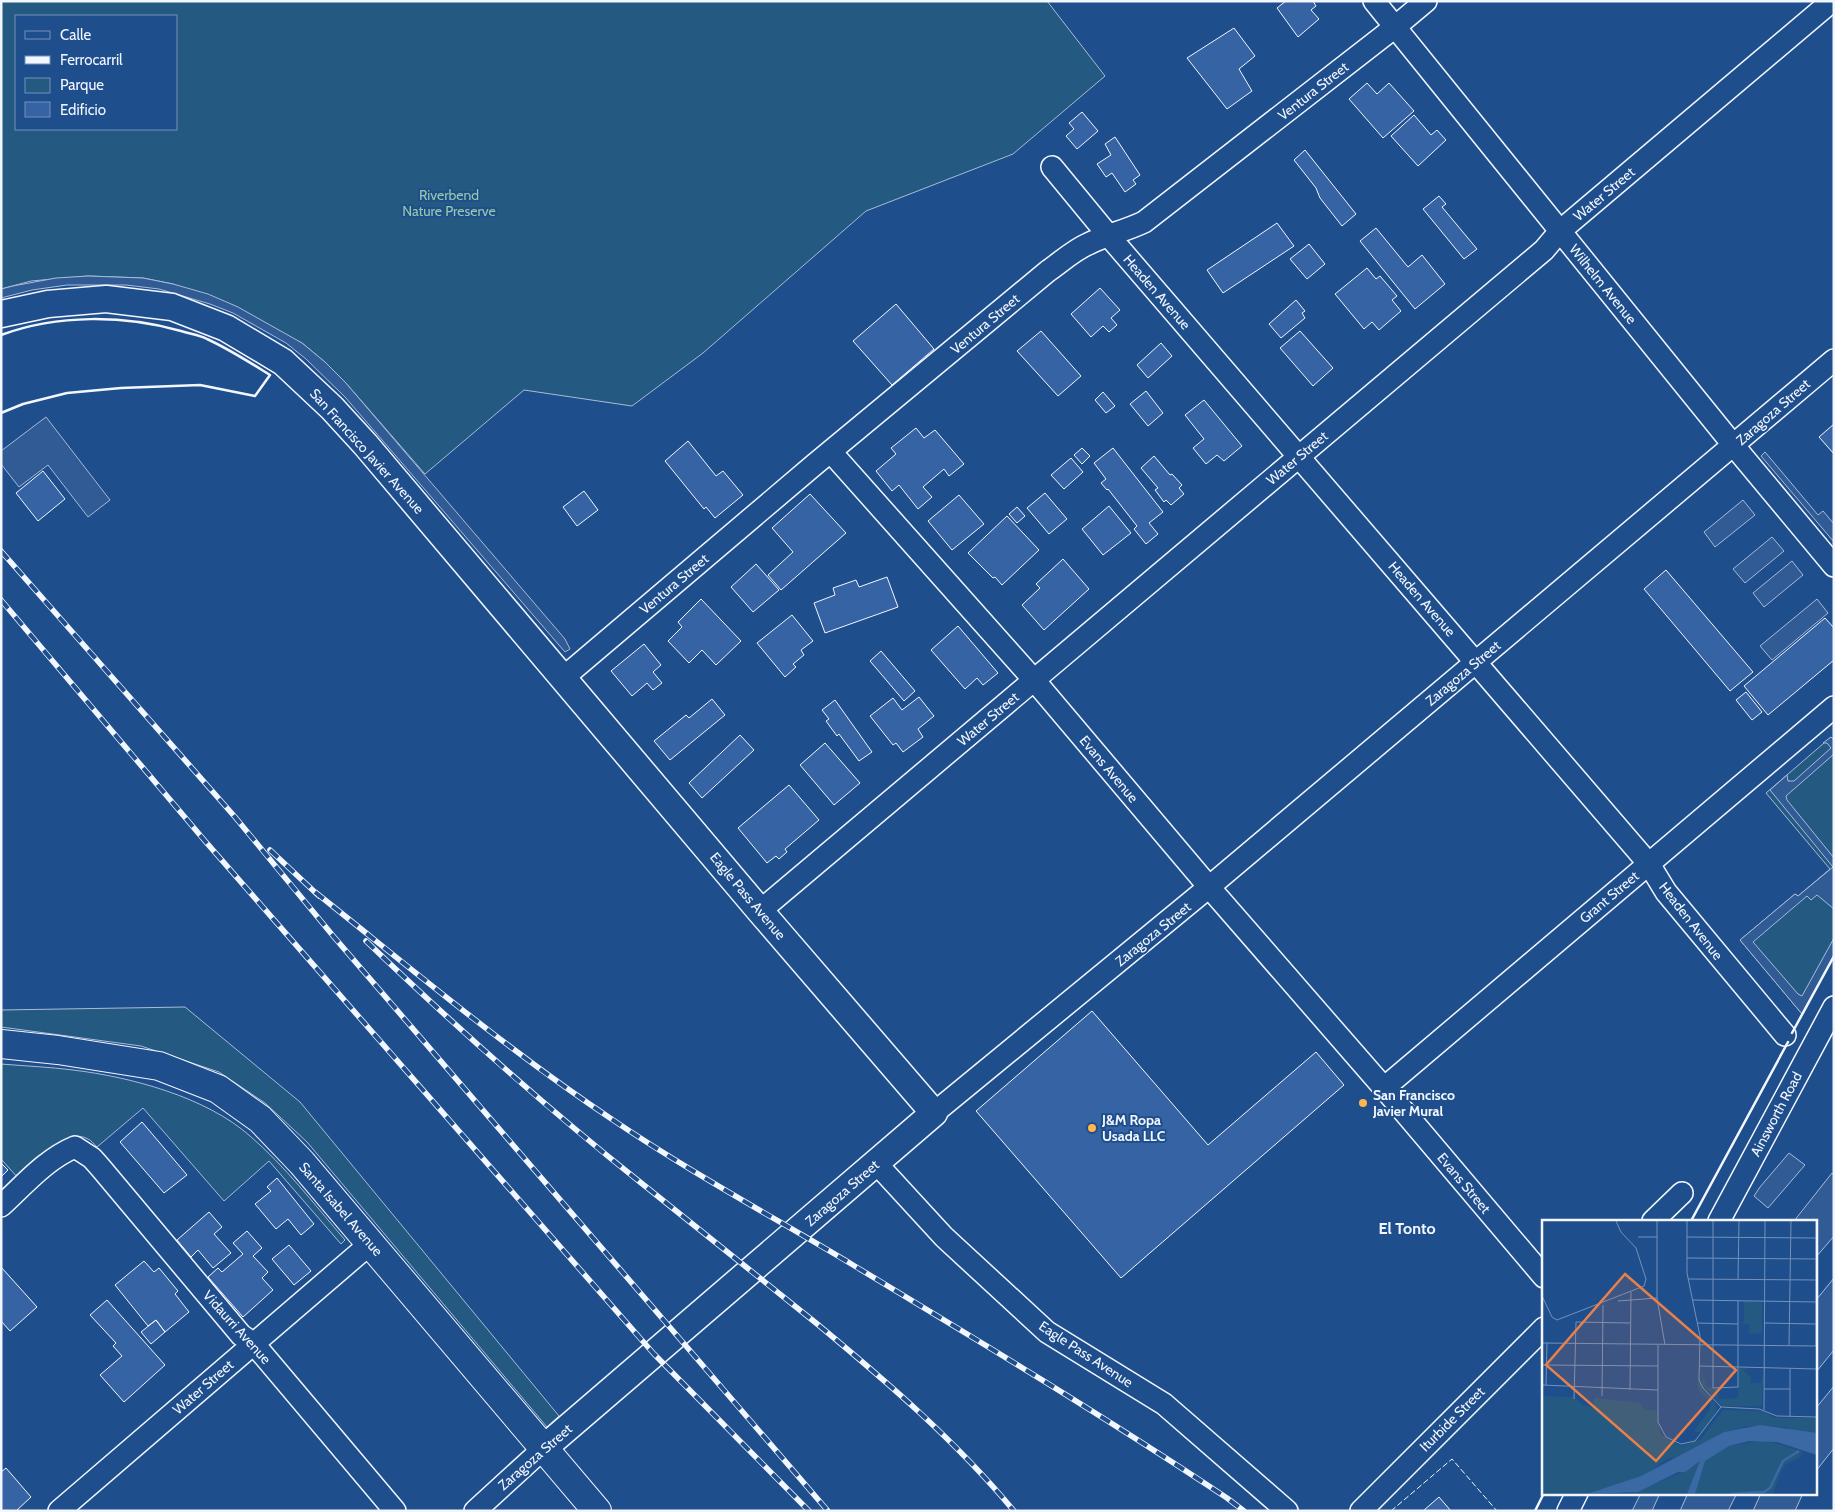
<svg xmlns="http://www.w3.org/2000/svg" width="1835" height="1512" font-family="Cabin,sans-serif">
  <style>
    .green { fill: #245a82; stroke: #a8bbd7; fill-rule: evenodd }
    .parking { fill: #305b95; stroke: #a8bbd7 }
    .building { fill: #3563a3; stroke: #f2f6ff }
    .lines { fill: none; stroke-linecap: round; stroke-linejoin: round }
    .minor-casing { stroke: #f2f6ff; stroke-width: 24 }
    .tertiary-casing { stroke: #f2f6ff; stroke-width: 29 }
    .secondary-casing { stroke: #f2f6ff; stroke-width: 30 }
    .minor { stroke: #1f4e8c; stroke-width: 21 }
    .tertiary { stroke: #1f4e8c; stroke-width: 26 }
    .secondary { stroke: #1f4e8c; stroke-width: 28 }
    .rail-casing { stroke: #f2f6ff; stroke-width: 5.5 }
    .rail { stroke: #1f4e8c; stroke-width: 4; stroke-dasharray: 11; stroke-linecap: butt }
    .fence { stroke: #f2f6ff; stroke-width: 1; stroke-dasharray: 6 2.5; stroke-linecap: butt }
    .wall { stroke: #f2f6ff; stroke-width: 2.5 }
    .poi-dot { fill: #ffb74d; stroke: #1f4e8c; stroke-width: 2 }
    .labels { text-anchor: middle; dominant-baseline: central; stroke-width: 4; stroke-linejoin: round; paint-order: stroke }
    .street-label { font-size: 14px; fill: #f2f6ff; stroke: #1f4e8c }
    .park-label { font-size: 14px; fill: #97c8a6; stroke: #1f4e8c }
    .poi-label { font-size: 14px; font-weight: bold; fill: #f2f6ff; stroke: #1f4e8c; text-anchor: start }
    .quarter-label { font-size: 16px; font-weight: bold; fill: #f2f6ff; stroke: #1f4e8c }
    .inset-river { fill: none; stroke: #3b69a3; stroke-width: 2.5 }
    .inset-road { fill: none; stroke: #7391ba; stroke-width: 1 }
    .view { fill: #ea8049; fill-opacity: 0.15; stroke: #ea8049; stroke-width: 2.5 }
    .inset-edge { fill: none; stroke: #f2f6ff; stroke-width: 2.5 }
  </style>
  <rect width="100%" height="100%" fill="#1f4e8c"/>
  <path class="green" d="M 1,1 L 1047,1 L 1105,76 L 1013,154 L 866,211 L 703,353 L 632,406 L 524,390 L 425,474 L 345,382 L 325,362 L 302,343 L 173,284 L 143,278 L 88,276 L 31,281 L 1,289 ZM 16,16 L 176,16 L 176,129 L 16,129 Z
    M 1831,737 L 1834,740 L 1834,956 L 1802,1014 L 1740,940 L 1795,894 L 1798,896 L 1830,869 L 1766,793 Z
    M 185,1007 L 300,1102 L 559,1416 L 547,1427 L 307,1142 L 265,1103 L 219,1072 L 141,1046 L 1,1027 L 1,1010 Z
    M 1,1064 C 25,1066 50,1067 73,1070 C 131,1077 206,1097 250,1136 C 285,1166 314,1204 345,1240 L 341,1244 L 269,1161 L 224,1201 L 143,1108 L 97,1147 C 94,1144 91,1140 88,1139 C 66,1126 34,1166 19,1179 L 1,1159 Z"/>
  <path class="parking" d="M 88,276 L 143,278 L 173,284 L 208,294 L 238,307 L 302,343 L 325,362 L 345,382 L 565,639 L 570,649 L 565,652 L 345,397 L 306,359 L 286,343 L 233,313 L 210,304 L 159,289 L 126,285 L 67,285 L 32,290 L 1,298 L 1,289 L 13,286 L 56,278 Z
    M 46,417 L 110,500 L 88,517 L 48,465 L 19,487 L 1,464 L 1,451 Z
    M 1765,452 L 1818,515 L 1823,511 L 1834,524 L 1834,542 L 1761,456 Z
    M 1743,500 L 1755,515 L 1715,547 L 1704,532 Z
    M 1772,537 L 1784,551 L 1745,583 L 1733,569 Z
    M 1792,561 L 1803,575 L 1764,607 L 1753,593 Z
    M 1817,599 L 1828,613 L 1772,660 L 1760,646 Z
    M 1831,737 L 1834,740 L 1834,754 L 1786,796 L 1787,800 L 1834,858 L 1834,909 L 1817,895 L 1811,900 L 1807,896 L 1753,942 L 1798,994 L 1802,996 L 1834,938 L 1834,956 L 1802,1014 L 1740,940 L 1795,894 L 1798,896 L 1833,867 L 1770,790 L 1787,775 L 1788,781 L 1794,781 L 1831,748 L 1827,743 L 1823,743 Z
    M 1789,1153 L 1805,1165 L 1768,1208 L 1754,1196 L 1760,1187 Z
    M 1832,1173 L 1834,1175 L 1834,1236 L 1816,1257 L 1816,1221 L 1794,1221 Z
    M 1834,1278 L 1834,1350 L 1816,1372 L 1816,1300 Z
    M 1834,1386 L 1834,1448 L 1816,1471 L 1816,1408 Z
    M 1641,1493 L 1660,1493 L 1652,1511 L 1632,1511 Z
    M 1688,1493 L 1737,1493 L 1728,1511 L 1680,1511 Z
    M 1761,1493 L 1803,1493 L 1795,1511 L 1753,1511 Z"/>
  <path class="building" d="M 1286,1 L 1313,1 L 1316,6 L 1311,10 L 1319,19 L 1298,37 L 1277,8 Z
    M 1234,28 L 1255,56 L 1239,69 L 1252,91 L 1227,109 L 1187,58 Z
    M 1367,83 L 1377,94 L 1389,83 L 1414,111 L 1383,138 L 1349,99 Z
    M 1082,112 L 1098,131 L 1077,149 L 1066,136 L 1074,129 L 1069,123 Z
    M 1414,115 L 1431,135 L 1437,130 L 1446,140 L 1418,166 L 1391,136 Z
    M 1115,137 L 1140,175 L 1133,180 L 1136,184 L 1125,192 L 1112,173 L 1106,177 L 1097,164 L 1111,155 L 1105,144 Z
    M 1305,150 L 1356,214 L 1342,226 L 1320,198 L 1316,188 L 1294,160 Z
    M 1439,196 L 1446,204 L 1442,207 L 1477,249 L 1464,259 L 1423,209 Z
    M 1277,223 L 1294,246 L 1223,293 L 1207,270 Z
    M 1376,228 L 1408,267 L 1422,255 L 1445,284 L 1415,309 L 1360,241 Z
    M 1309,244 L 1325,264 L 1307,279 L 1290,259 Z
    M 1367,268 L 1376,279 L 1380,276 L 1397,296 L 1392,300 L 1401,311 L 1379,330 L 1372,322 L 1364,329 L 1335,294 Z
    M 1100,288 L 1120,310 L 1111,318 L 1117,325 L 1109,332 L 1103,326 L 1091,337 L 1071,314 Z
    M 1296,300 L 1305,311 L 1302,313 L 1305,318 L 1281,338 L 1269,324 Z
    M 896,304 L 934,349 L 892,385 L 853,341 Z
    M 1041,331 L 1081,376 L 1058,396 L 1017,351 Z
    M 1300,331 L 1333,368 L 1313,386 L 1280,348 Z
    M 1161,343 L 1172,356 L 1148,378 L 1137,365 Z
    M 1146,391 L 1163,413 L 1148,426 L 1130,404 Z
    M 1103,392 L 1115,406 L 1106,413 L 1095,400 Z
    M 1204,400 L 1242,446 L 1224,461 L 1217,455 L 1206,464 L 1193,448 L 1204,439 L 1185,415 Z
    M 1834,424 L 1834,454 L 1819,437 Z
    M 916,428 L 924,438 L 935,430 L 964,464 L 949,476 L 944,469 L 923,487 L 932,497 L 918,509 L 899,485 L 892,491 L 876,471 L 896,454 L 891,448 Z
    M 688,441 L 716,476 L 723,471 L 743,495 L 715,518 L 706,507 L 704,509 L 665,461 Z
    M 1082,448 L 1090,456 L 1082,464 L 1074,455 Z
    M 1113,448 L 1163,512 L 1149,523 L 1158,534 L 1146,544 L 1134,529 L 1137,526 L 1108,489 L 1107,490 L 1101,483 L 1106,479 L 1094,463 Z
    M 1154,456 L 1170,475 L 1172,474 L 1182,485 L 1179,488 L 1184,494 L 1171,505 L 1166,500 L 1164,502 L 1155,490 L 1158,488 L 1141,468 Z
    M 1071,458 L 1083,472 L 1064,489 L 1051,475 Z
    M 43,471 L 65,499 L 38,521 L 16,493 Z
    M 584,491 L 598,510 L 577,526 L 563,507 Z
    M 1045,493 L 1067,519 L 1049,534 L 1027,508 Z
    M 810,494 L 846,533 L 781,590 L 768,575 L 793,552 L 772,528 Z
    M 959,495 L 984,524 L 952,550 L 928,521 Z
    M 1109,506 L 1131,533 L 1103,555 L 1082,529 Z
    M 1017,507 L 1025,516 L 1017,523 L 1009,514 Z
    M 1007,516 L 1039,550 L 1002,585 L 995,577 L 993,578 L 968,553 Z
    M 1063,559 L 1089,589 L 1044,630 L 1022,605 L 1040,588 L 1036,584 Z
    M 756,564 L 779,590 L 753,612 L 731,587 Z
    M 1666,570 L 1753,672 L 1730,691 L 1644,589 Z
    M 887,577 L 898,607 L 825,633 L 814,603 L 835,595 L 833,588 L 856,580 L 859,587 Z
    M 701,599 L 741,641 L 716,665 L 702,650 L 689,663 L 668,641 L 682,627 L 678,622 Z
    M 792,615 L 813,641 L 801,650 L 804,655 L 793,664 L 796,667 L 785,677 L 757,643 Z
    M 1825,618 L 1834,628 L 1834,660 L 1768,715 L 1744,686 Z
    M 958,626 L 998,673 L 983,685 L 977,678 L 965,689 L 931,650 Z
    M 644,644 L 661,665 L 653,672 L 662,683 L 653,690 L 647,683 L 632,696 L 611,671 Z
    M 881,651 L 915,691 L 904,701 L 870,661 Z
    M 1746,692 L 1762,712 L 1752,720 L 1736,700 Z
    M 919,697 L 934,716 L 918,729 L 923,737 L 903,752 L 896,743 L 893,745 L 870,716 L 893,698 L 902,710 Z
    M 712,699 L 725,715 L 670,760 L 654,741 L 686,715 L 689,718 Z
    M 835,700 L 872,752 L 859,761 L 839,734 L 837,736 L 826,721 L 829,719 L 822,710 Z
    M 740,735 L 754,750 L 702,798 L 689,783 Z
    M 825,743 L 860,783 L 834,805 L 800,765 Z
    M 789,785 L 819,820 L 785,849 L 787,852 L 779,859 L 776,856 L 767,863 L 738,828 Z
    M 1092,1011 L 1208,1145 L 1316,1052 L 1344,1085 L 1121,1278 L 976,1111 Z
    M 142,1122 L 187,1175 L 164,1193 L 120,1142 Z
    M 1,1163 L 8,1170 L 1,1177 Z
    M 277,1178 L 314,1224 L 301,1235 L 288,1219 L 276,1229 L 255,1204 L 271,1191 L 267,1187 Z
    M 209,1212 L 222,1227 L 214,1234 L 231,1253 L 213,1268 L 198,1250 L 191,1257 L 177,1240 Z
    M 247,1231 L 262,1248 L 253,1256 L 268,1272 L 262,1278 L 273,1290 L 243,1317 L 208,1277 L 218,1268 L 222,1272 L 243,1254 L 233,1243 Z
    M 289,1245 L 311,1271 L 294,1285 L 272,1259 Z
    M 144,1261 L 154,1272 L 159,1268 L 178,1291 L 175,1294 L 189,1312 L 165,1332 L 156,1320 L 148,1326 L 115,1285 Z
    M 1,1267 L 37,1307 L 10,1331 L 1,1321 Z
    M 107,1300 L 165,1365 L 124,1402 L 100,1375 L 122,1356 L 113,1346 L 116,1343 L 90,1315 Z
    M 156,1320 L 165,1332 L 151,1344 L 141,1332 Z
    M 6,1468 L 31,1497 L 16,1511 L 1,1511 L 1,1472 Z
    M 1439,1497 L 1451,1511 L 1423,1511 Z"/>
  <g class="lines">
    <g class="minor-casing">
      <path id="minor" d="M 1374,1 L 1734,446 L 1834,566
        M 1052,167 L 1108,235 L 1649,864 L 1666,892 L 1785,1035
        M 831,452 L 1034,680 L 1209,887 L 1384,1088 L 1544,1277
        M 563,678 L 814,465 L 1048,271 C 1061,262 1074,250 1088,244 C 1106,235 1125,231 1144,222 L 1395,27 L 1426,1
        M 760,911 L 1544,250 L 1560,231 L 1832,1
        M 1384,1088 L 1834,707
        M 934,1113 L 1209,887 L 1834,360
        M 876,1163 L 944,1237 L 1047,1332 L 1164,1404 L 1287,1511
        M 1,1206 C 24,1185 46,1159 75,1147 L 92,1158 L 100,1167 L 241,1335 L 254,1344 L 395,1511
        M 1653,1221 L 1682,1193
        M 1719,1221 L 1834,1007
        M 59,1511 L 371,1243
        M 475,1511 L 544,1448
        M 1361,1511 L 1544,1328
        M 1568,1511 L 1577,1493"/>
    </g>
    <g class="tertiary-casing">
      <path id="tertiary" d="M 1,314 L 48,304 L 106,299 L 172,307 L 226,328 L 283,362 L 332,408 L 365,444 L 760,911 L 934,1113 L 544,1448"/>
    </g>
    <g class="secondary-casing">
      <path id="secondary" d="M 1,1044 L 58,1050 L 159,1066 L 218,1089 L 260,1119 L 302,1163 L 597,1511"/>
    </g>
    <use href="#minor" class="minor"/>
    <use href="#tertiary" class="tertiary"/>
    <use href="#secondary" class="secondary"/>
    <g class="rail-casing">
      <path id="rail" d="M 1,551 L 235,817 L 334,937 L 828,1511
        M 1,600 L 205,841 L 654,1354 L 809,1511
        M 270,850 L 319,896
        M 315,892 C 413,970 509,1051 613,1120 C 690,1172 773,1217 853,1265 C 979,1341 1105,1417 1227,1498 L 1244,1511
        M 366,941 C 454,1025 544,1106 640,1182 C 699,1229 757,1276 816,1323 C 886,1381 956,1441 1014,1511"/>
    </g>
    <use href="#rail" class="rail"/>
    <path class="fence" d="M 1391,1511 L 1452,1459 L 1497,1511"/>
    <path class="wall" d="M 1,335 C 58,314 124,315 181,331 C 190,334 199,335 207,339 C 229,349 249,362 270,375 L 255,396 L 200,385 L 121,388 L 67,393 L 23,404 L 1,413
      M 1792,1033 L 1834,956
      M 1691,1221 L 1788,1042
      M 1535,1511 L 1544,1493"/>
  </g>
  <g class="poi-dot">
    <circle cx="1363" cy="1103" r="5"/>
    <circle cx="1092" cy="1128" r="5"/>
  </g>
  <g class="labels">
    <g class="street-label">
      <text transform="translate(1313 91) rotate(-38)">Ventura Street</text>
      <text transform="translate(1604 194) rotate(-40)">Water Street</text>
      <text transform="translate(1603 284) rotate(51)">Wilhelm Avenue</text>
      <text transform="translate(1157 292) rotate(49)">Headen Avenue</text>
      <text transform="translate(985 324) rotate(-40)">Ventura Street</text>
      <text transform="translate(1773 412) rotate(-41)">Zaragoza Street</text>
      <text transform="translate(367 451) rotate(48)">San Francisco Javier Avenue</text>
      <text transform="translate(1297 458) rotate(-40)">Water Street</text>
      <text transform="translate(674 584) rotate(-40)">Ventura Street</text>
      <text transform="translate(1422 599) rotate(49)">Headen Avenue</text>
      <text transform="translate(1463 673) rotate(-40)">Zaragoza Street</text>
      <text transform="translate(988 719) rotate(-40)">Water Street</text>
      <text transform="translate(1109 769) rotate(50)">Evans Avenue</text>
      <text transform="translate(748 896) rotate(50)">Eagle Pass Avenue</text>
      <text transform="translate(1609 897) rotate(-40)">Grant Street</text>
      <text transform="translate(1691 921) rotate(52)">Headen Avenue</text>
      <text transform="translate(1153 934) rotate(-39)">Zaragoza Street</text>
      <text transform="translate(1776 1114) rotate(-62)">Ainsworth Road</text>
      <text transform="translate(1464 1183) rotate(50)">Evans Street</text>
      <text transform="translate(842 1193) rotate(-41)">Zaragoza Street</text>
      <text transform="translate(341 1209) rotate(49)">Santa Isabel Avenue</text>
      <text transform="translate(237 1327) rotate(48)">Vidaurri Avenue</text>
      <text transform="translate(1086 1354) rotate(33)">Eagle Pass Avenue</text>
      <text transform="translate(203 1387) rotate(-41)">Water Street</text>
      <text transform="translate(1452 1419) rotate(-45)">Iturbide Street</text>
      <text transform="translate(535 1457) rotate(-41)">Zaragoza Street</text>
    </g>
    <g class="park-label">
      <text x="449" y="195">Riverbend<tspan x="449" dy="16">Nature Preserve</tspan></text>
    </g>
    <g class="poi-label">
      <text x="1373" y="1095">San Francisco<tspan x="1373" dy="16">Javier Mural</tspan></text>
      <text x="1102" y="1120">J&amp;M Ropa<tspan x="1102" dy="16">Usada LLC</tspan></text>
    </g>
    <g class="quarter-label">
      <text x="1407" y="1228">El Tonto</text>
    </g>
  </g>
  <g transform="translate(1542 1220)">
    <rect width="275" height="275" fill="#1f4e8c"/>
    <path d="M 202,81 L 220,82 L 220,113 L 207,114 L 207,105 L 197,103 L 202,102 ZM 155,126 L 156,156 L 161,170 L 173,184 L 175,190 L 160,213 L 152,211 L 168,189 L 169,182 L 156,170 ZM 159,148 L 164,166 L 175,169 L 177,179 L 196,178 L 197,148 L 207,148 L 201,150 L 209,157 L 209,163 L 219,163 L 221,153 L 220,186 L 180,186 L 161,165 ZM 0,176 L 33,177 L 39,184 L 51,188 L 52,178 L 98,183 L 103,190 L 114,190 L 119,215 L 139,226 L 159,219 L 181,190 L 220,191 L 233,198 L 275,198 L 275,213 L 252,212 L 244,207 L 205,206 L 182,212 L 141,236 L 127,238 L 105,253 L 76,265 L 45,274 L 0,274 ZM 223,220 L 261,232 L 258,238 L 244,244 L 239,250 L 231,274 L 153,274 L 163,241 L 187,226 ZM 156,242 L 159,242 L 145,274 L 88,274 L 141,252 Z" fill="#245a82"/>
    <path d="M 218,205 L 275,213 L 275,235 L 235,222 L 207,221 L 187,226 L 163,241 L 153,274 L 145,274 L 158,241 L 143,252 L 136,252 L 96,272 L 45,274 L 99,256 L 182,212 Z" fill="#3b69a3"/>
    <path class="inset-river" d="M 189,274 L 222,272 L 228,268 L 241,241 L 257,231"/>
    <path class="inset-road" d="M 115,1 L 115,78 L 123,125M 145,1 L 145,53 L 158,116 L 157,160 L 161,168 L 179,187 L 217,189 L 235,196 L 275,197M 171,1 L 171,168 L 196,167 L 196,80M 96,17 L 115,17M 145,17 L 275,18M 145,38 L 275,39M 146,59 L 275,60M 196,59 L 197,1M 0,76 L 10,97 L 15,100 L 102,66 L 104,59 L 94,28 L 79,12 L 74,1M 151,80 L 274,82M 76,81 L 115,78M 155,103 L 196,104M 222,103 L 274,104M 0,123 L 275,126M 116,125 L 116,202 L 124,217 L 139,224 L 153,221 L 179,187M 247,125 L 249,1M 274,126 L 274,1M 0,145 L 116,146M 157,146 L 275,149M 0,165 L 116,170M 4,165 L 5,123M 222,169 L 248,169M 88,170 L 89,72M 60,176 L 61,85M 32,179 L 34,102 L 88,103M 222,190 L 223,1M 248,196 L 248,149"/>
    <path class="view" d="M 83,54 L 194,150 L 114,241 L 4,145 Z"/>
    <rect width="275" height="275" class="inset-edge"/>
  </g>
  <rect width="1835" height="1512" fill="none" stroke="#f2f6ff" stroke-width="5"/>
  <rect x="15" y="15" width="162" height="115" fill="#1f4e8c" stroke="#7391ba"/>
  <rect x="25" y="31" width="25" height="8" fill="#1f4e8c" stroke="#7391ba"/>
  <text x="60" y="40" font-size="15" fill="#f2f6ff">Calle</text>
  <rect x="25" y="56" width="25" height="8" fill="#f2f6ff" stroke="#7391ba"/>
  <text x="60" y="65" font-size="15" fill="#f2f6ff">Ferrocarril</text>
  <rect x="25" y="78" width="25" height="15" fill="#245a82" stroke="#7391ba"/>
  <text x="60" y="90" font-size="15" fill="#f2f6ff">Parque</text>
  <rect x="25" y="102" width="25" height="15" fill="#3563a3" stroke="#7391ba"/>
  <text x="60" y="115" font-size="15" fill="#f2f6ff">Edificio</text>
</svg>
